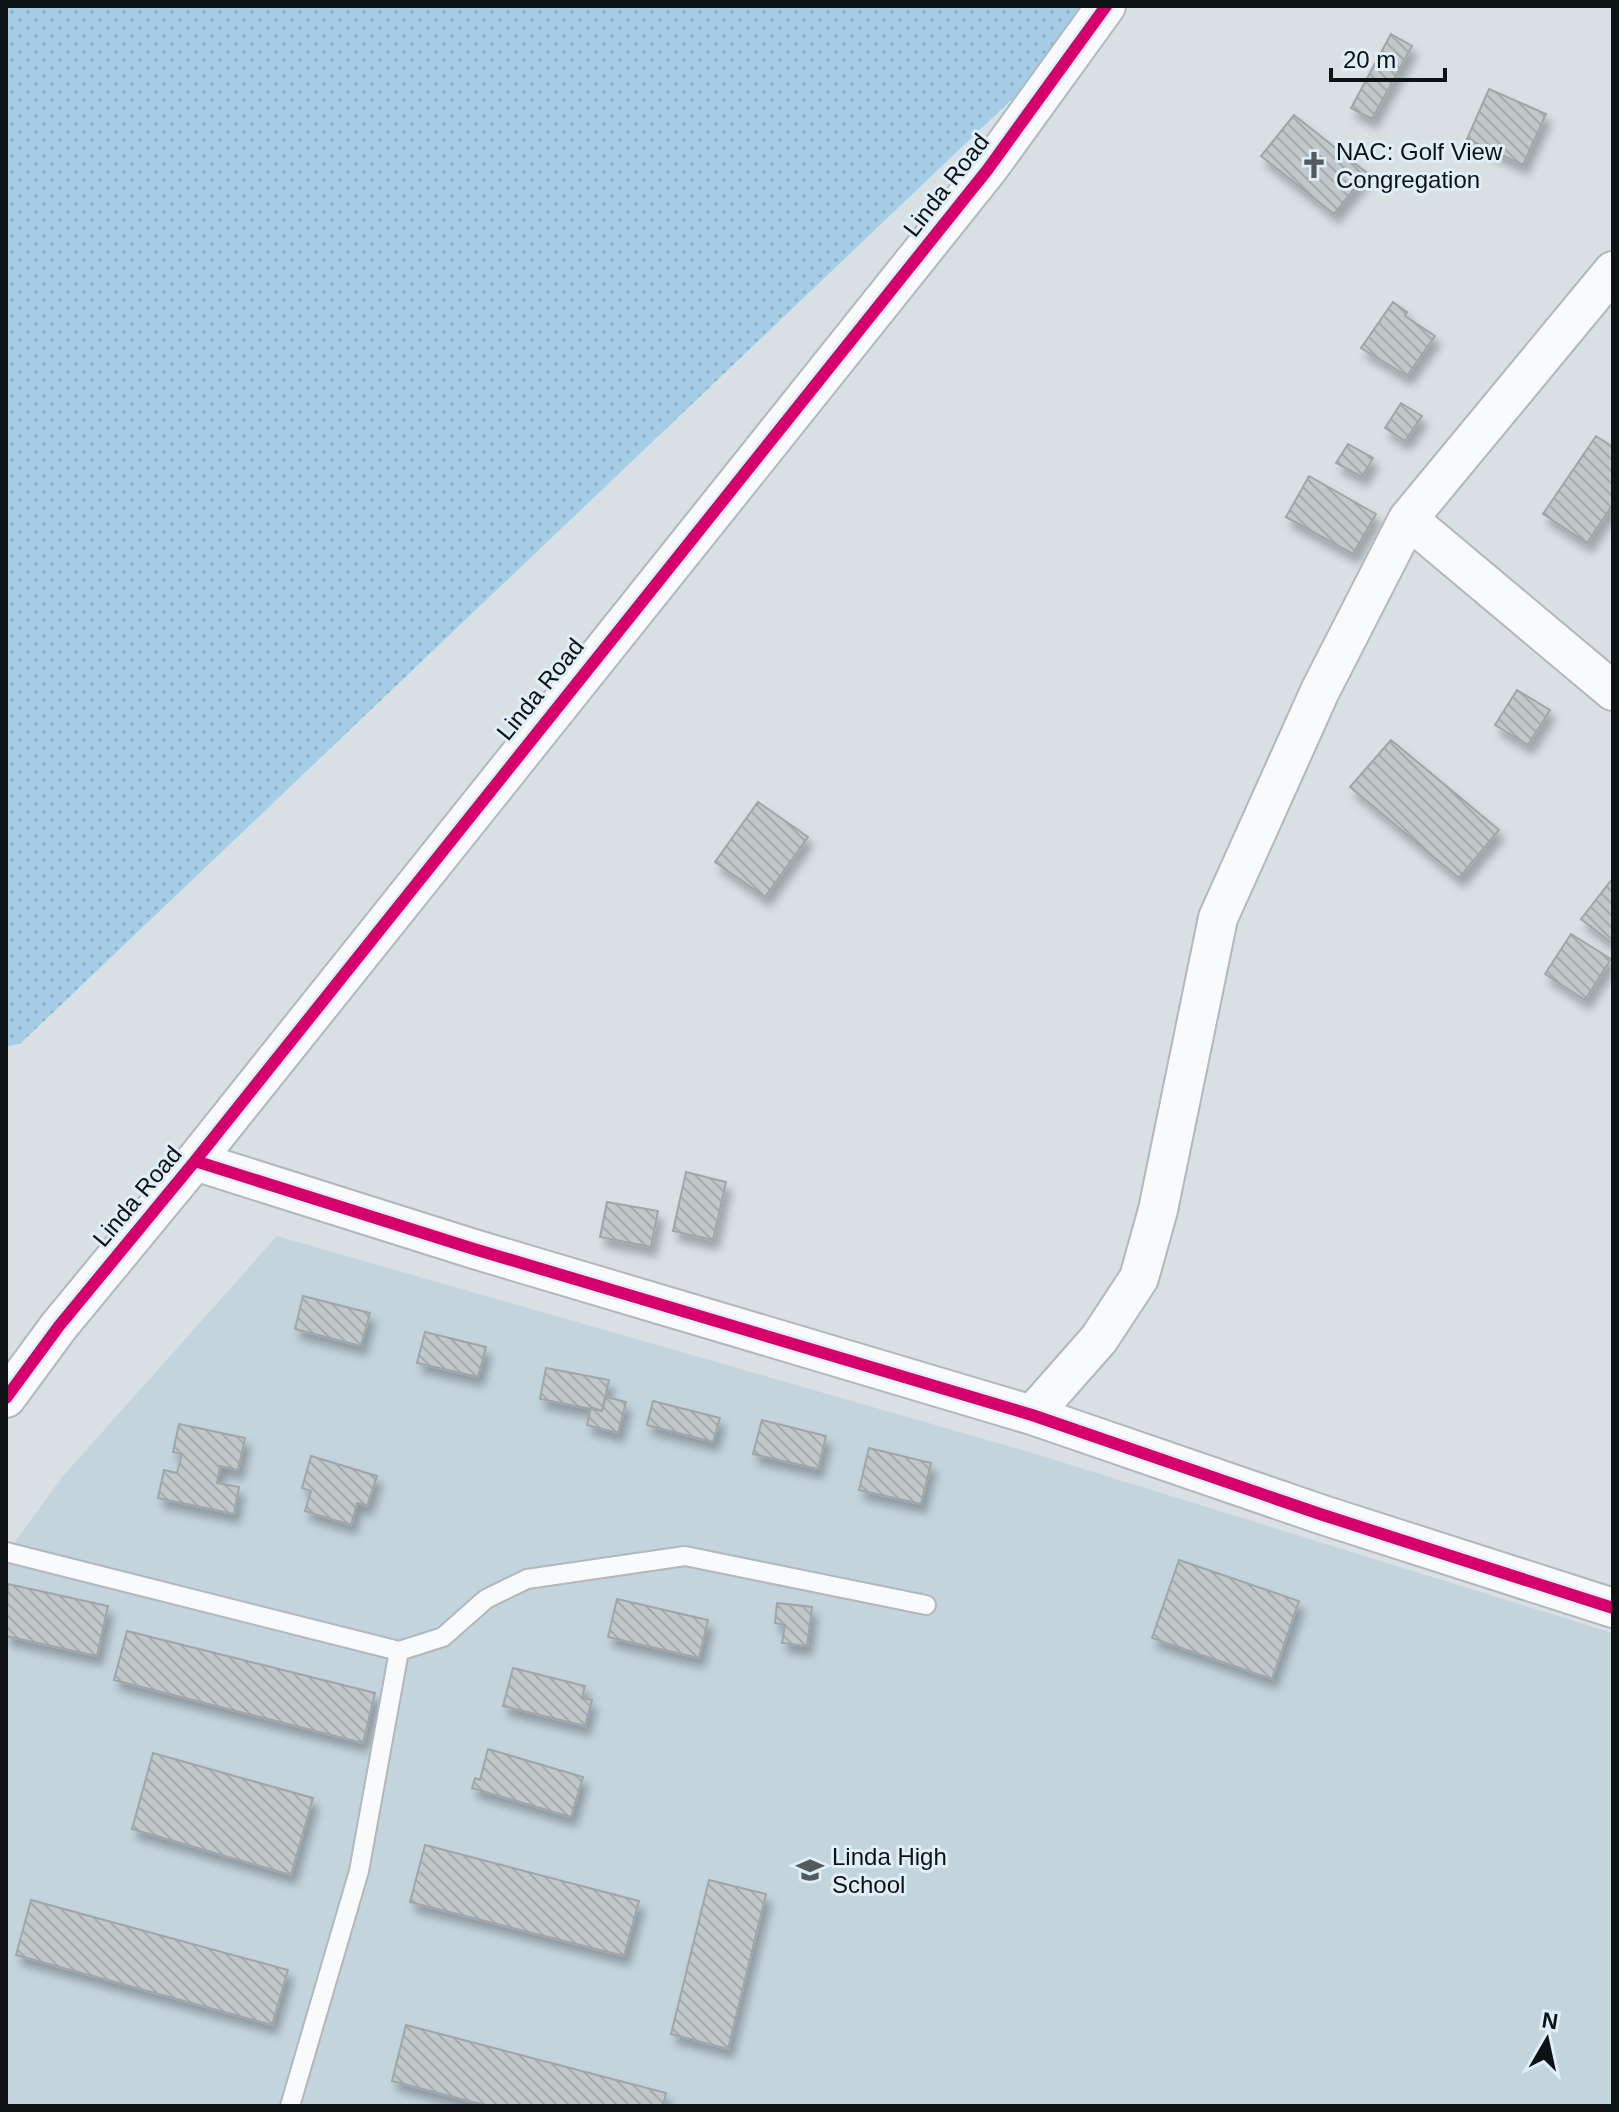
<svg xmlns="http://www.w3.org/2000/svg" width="1619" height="2112" font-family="Arial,sans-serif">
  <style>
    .built { fill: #c4d4dd }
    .grass { fill: url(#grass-dots) }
    .building { fill: url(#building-back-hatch); stroke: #9fa6a8; stroke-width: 2; filter: url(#shadow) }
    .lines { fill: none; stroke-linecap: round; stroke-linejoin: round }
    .lane-casing { stroke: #b1b7bb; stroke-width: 22 }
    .street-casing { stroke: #b1b7bb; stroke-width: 42 }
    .lane { stroke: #f9fafb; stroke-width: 18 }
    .street { stroke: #f9fafb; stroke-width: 38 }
    .cycleway-casing { stroke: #dfeef7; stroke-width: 17 }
    .cycleway { stroke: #d6006c; stroke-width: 12 }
    .labels { text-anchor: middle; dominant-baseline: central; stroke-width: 6; stroke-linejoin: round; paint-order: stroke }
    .poi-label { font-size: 24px; fill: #0d1215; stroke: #dfeef7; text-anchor: start }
    .street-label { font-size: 24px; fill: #0d1215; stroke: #dfeef7 }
  </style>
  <defs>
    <pattern id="grass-dots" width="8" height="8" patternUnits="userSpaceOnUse" patternTransform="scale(2)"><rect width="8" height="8" fill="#a5cee6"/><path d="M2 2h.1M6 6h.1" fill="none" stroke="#8db0c4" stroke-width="1.8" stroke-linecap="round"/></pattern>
    <pattern id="building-back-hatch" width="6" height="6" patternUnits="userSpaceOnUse" patternTransform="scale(2)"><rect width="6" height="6" fill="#c1c8ca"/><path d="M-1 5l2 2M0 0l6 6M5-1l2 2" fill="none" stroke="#a5abad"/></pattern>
    <filter id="shadow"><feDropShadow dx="5" dy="9" stdDeviation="4" flood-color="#0004"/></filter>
  </defs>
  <rect width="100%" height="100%" fill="#d8e0e4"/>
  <path class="built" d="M 277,1236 L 1026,1451 L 1613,1633 L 1613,2106 L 6,2106 L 6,1554 L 63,1476 Z"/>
  <path class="grass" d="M 6,6 L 1110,6 L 21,1043 L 6,1047 Z"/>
  <path class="building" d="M 1391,34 L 1412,46 L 1372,119 L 1351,108 Z
    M 1489,89 L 1546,114 L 1523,165 L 1467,139 Z
    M 1294,115 L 1367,173 L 1334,214 L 1261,156 Z
    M 1393,302 L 1407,312 L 1405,316 L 1435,336 L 1407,376 L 1361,348 Z
    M 1401,403 L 1422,416 L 1405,441 L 1385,428 Z
    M 1596,436 L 1613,447 L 1613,504 L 1587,543 L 1543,514 Z
    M 1348,444 L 1373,458 L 1362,477 L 1336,463 Z
    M 1309,476 L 1376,514 L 1353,554 L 1286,517 Z
    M 1517,690 L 1550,710 L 1528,745 L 1495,725 Z
    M 1391,740 L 1499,830 L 1459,878 L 1350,787 Z
    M 758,802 L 808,837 L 765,897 L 715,862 Z
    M 1613,878 L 1613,944 L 1581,919 Z
    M 1571,934 L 1611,959 L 1585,1000 L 1545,974 Z
    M 686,1172 L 726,1182 L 713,1240 L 673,1231 Z
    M 607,1202 L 658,1211 L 651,1247 L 600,1237 Z
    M 303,1296 L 370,1313 L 361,1346 L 295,1329 Z
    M 425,1332 L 486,1347 L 478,1377 L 417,1363 Z
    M 546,1368 L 609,1380 L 602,1411 L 540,1399 Z
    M 606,1397 L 626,1402 L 618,1433 L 587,1425 L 591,1407 L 602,1411 Z
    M 653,1401 L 720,1418 L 713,1442 L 647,1425 Z
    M 762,1420 L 826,1436 L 818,1469 L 753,1454 Z
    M 179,1424 L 245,1438 L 238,1470 L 220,1466 L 217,1483 L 239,1487 L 234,1514 L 158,1498 L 164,1470 L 177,1473 L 182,1454 L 173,1452 Z
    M 869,1448 L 931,1463 L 921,1504 L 859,1490 Z
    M 311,1456 L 377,1476 L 367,1506 L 357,1503 L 351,1525 L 305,1511 L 311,1491 L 302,1488 Z
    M 1179,1560 L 1299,1601 L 1272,1679 L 1152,1638 Z
    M 8,1584 L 108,1606 L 97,1656 L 6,1636 Z
    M 617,1599 L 708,1620 L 699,1658 L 608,1637 Z
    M 777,1603 L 812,1607 L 807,1646 L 782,1643 L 785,1625 L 775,1623 Z
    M 127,1631 L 375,1693 L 363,1743 L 114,1680 Z
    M 513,1668 L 585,1686 L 582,1698 L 592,1700 L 585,1726 L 503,1706 Z
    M 488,1749 L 583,1777 L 571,1817 L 472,1788 L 475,1778 L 480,1780 Z
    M 153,1753 L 313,1798 L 291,1875 L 132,1829 Z
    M 425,1845 L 639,1901 L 624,1956 L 410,1902 Z
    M 709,1880 L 766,1894 L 728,2049 L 671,2034 Z
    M 31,1900 L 288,1970 L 272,2025 L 16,1955 Z
    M 406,2025 L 666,2093 L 663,2106 L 488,2106 L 392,2081 Z"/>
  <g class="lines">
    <g class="lane-casing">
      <path id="lane" d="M 6,1552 L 399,1651 L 443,1637 L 486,1599 L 527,1579 L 685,1556 L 926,1605
        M 290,2106 L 359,1871 L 399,1651"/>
    </g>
    <g class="street-casing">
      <path id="street" d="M 1613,271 L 1408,519 L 1613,691
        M 195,1161 L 474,1249 L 1032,1415 L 1323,1515 L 1613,1608
        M 6,1398 L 59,1326 L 195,1161 L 988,169 L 1106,6
        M 1032,1415 L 1099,1339 L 1139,1278 L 1158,1210 L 1218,918 L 1320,691 L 1408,519"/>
    </g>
    <use href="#lane" class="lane"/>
    <use href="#street" class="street"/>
    <g class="cycleway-casing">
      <path id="cycleway" d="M 195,1161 L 474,1249 L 1032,1415 L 1323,1515 L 1613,1608
        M 6,1398 L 59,1326 L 195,1161 L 988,169 L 1106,6"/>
    </g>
    <use href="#cycleway" class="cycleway"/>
  </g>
  <defs>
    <g id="church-bare" transform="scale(2.16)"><path d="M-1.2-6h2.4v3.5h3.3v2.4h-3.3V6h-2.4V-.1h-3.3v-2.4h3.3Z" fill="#545a5d" stroke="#dfeef7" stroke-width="2.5" paint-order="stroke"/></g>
    <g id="school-bare" transform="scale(2.16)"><path d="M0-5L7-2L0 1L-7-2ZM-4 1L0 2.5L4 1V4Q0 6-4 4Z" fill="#545a5d" stroke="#dfeef7" stroke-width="2.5" paint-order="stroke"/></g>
  </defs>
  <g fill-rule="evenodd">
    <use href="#church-bare" x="1314" y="165"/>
    <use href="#school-bare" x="810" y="1870"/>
  </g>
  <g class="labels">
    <g class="poi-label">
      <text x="1336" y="151">NAC: Golf View<tspan x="1336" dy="28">Congregation</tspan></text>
      <text x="832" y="1856">Linda High<tspan x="832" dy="28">School</tspan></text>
    </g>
    <g class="street-label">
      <text transform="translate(946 185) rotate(-52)">Linda Road</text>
      <text transform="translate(540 689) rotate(-51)">Linda Road</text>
      <text transform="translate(137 1196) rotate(-50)">Linda Road</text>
    </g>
  </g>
  <rect width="1619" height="2112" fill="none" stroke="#0d1215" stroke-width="16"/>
  <g transform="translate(1547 2040) rotate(9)" stroke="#dfeef7" stroke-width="6" paint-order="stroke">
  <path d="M0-6L14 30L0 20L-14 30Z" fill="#0d1215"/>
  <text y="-12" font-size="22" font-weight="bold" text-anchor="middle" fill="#0d1215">N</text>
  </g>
  <path d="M1331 68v12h114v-12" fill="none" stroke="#0d1215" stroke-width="4"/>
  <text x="1343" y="68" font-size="24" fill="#0d1215" stroke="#dfeef7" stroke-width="6" paint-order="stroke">20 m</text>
</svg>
